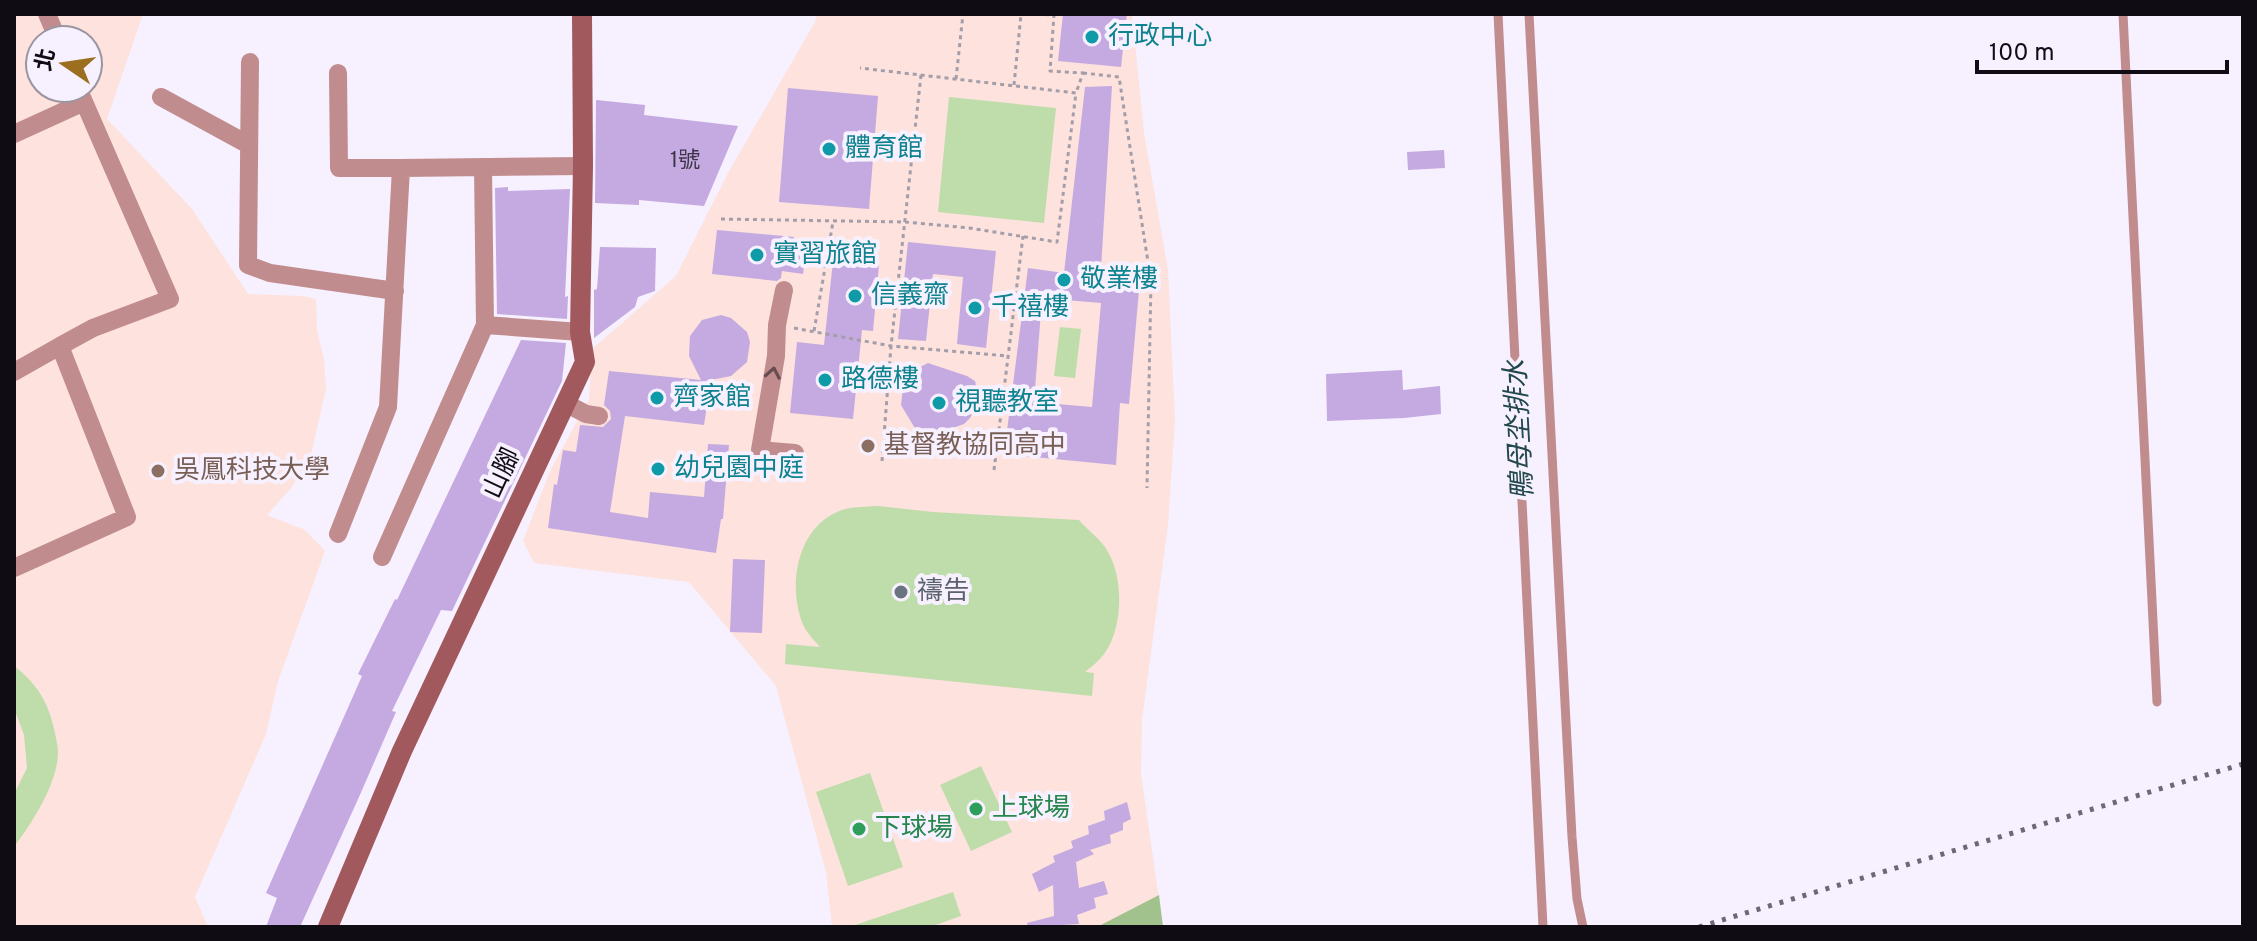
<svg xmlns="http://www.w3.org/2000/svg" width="2257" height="941" font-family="Overpass,'Noto Sans TC',sans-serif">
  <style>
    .education { fill: #fde2dd; fill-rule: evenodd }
    .green { fill: #beddab }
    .forest { fill: #a1c28d }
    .building { fill: #c4aae0; fill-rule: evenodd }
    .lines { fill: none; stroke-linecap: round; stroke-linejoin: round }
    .path { stroke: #a49eaa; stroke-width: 3; stroke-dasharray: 4 4; stroke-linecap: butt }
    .lane { stroke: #c08c8e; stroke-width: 9 }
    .street { stroke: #c08c8e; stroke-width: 18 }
    .secondary { stroke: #a2595e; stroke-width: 20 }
    .rail { stroke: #6d6872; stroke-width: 5; stroke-dasharray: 4 8; stroke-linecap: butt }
    .oneway { stroke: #684c51 }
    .culture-dot { fill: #0f9aa8; stroke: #f7f0ff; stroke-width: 3 }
    .education-dot { fill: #8d6e63; stroke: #f7f0ff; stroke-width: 3 }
    .worship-dot { fill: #6b7280; stroke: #f7f0ff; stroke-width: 3 }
    .leisure-dot { fill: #2e9e5b; stroke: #f7f0ff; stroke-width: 3 }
    .labels { text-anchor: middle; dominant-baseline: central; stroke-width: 8; stroke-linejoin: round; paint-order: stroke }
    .number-label { font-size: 22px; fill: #3d3447 }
    .culture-label { font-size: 26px; fill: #0d838f; stroke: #f7f0ff; text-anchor: start }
    .education-label { font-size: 26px; fill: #785e54; stroke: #f7f0ff; text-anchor: start }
    .street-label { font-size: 26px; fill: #100c14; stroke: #f7f0ff }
    .worship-label { font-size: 26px; fill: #5b616d; stroke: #f7f0ff; text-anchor: start }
    .leisure-label { font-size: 26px; fill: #27864d; stroke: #f7f0ff; text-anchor: start }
    .water-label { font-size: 28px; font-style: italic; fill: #22484e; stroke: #f7f0ff }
  </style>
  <rect width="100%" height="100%" fill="#f7f0ff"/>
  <path class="education" d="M 14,14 L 143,14 L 107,119 L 192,209 L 248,294 L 303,296 L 316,299 L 317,330 L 324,360 L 326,389 L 311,455 L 292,487 L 267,515 L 305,530 L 325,551 L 278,681 L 266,734 L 195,897 L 208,927 L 14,927 ZM 40,40 L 88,40 L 88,88 L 40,88 Z
    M 817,14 L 1132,14 L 1144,133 L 1168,270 L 1175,420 L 1168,525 L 1142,720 L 1141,774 L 1163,927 L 832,927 L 826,872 L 776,686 L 689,582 L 534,563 L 523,541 L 550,471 L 589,399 L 592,349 L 676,276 L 728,173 L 815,22 Z"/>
  <path class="green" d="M 949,97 L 1056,108 L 1044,223 L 938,212 Z
    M 1060,327 L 1081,329 L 1075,378 L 1054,376 Z
    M 878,506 L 933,512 L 1079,520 C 1088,531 1101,539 1108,552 C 1124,579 1123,629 1104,654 C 1099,661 1092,666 1085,672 L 1094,673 L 1092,696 L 785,664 L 786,644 L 820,647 C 812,638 803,629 800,616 C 789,580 799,530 835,513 C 848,506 864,507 878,506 Z
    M 14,666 C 38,684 49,704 55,733 C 56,739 58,746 58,752 C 58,783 32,823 14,847 L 14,794 L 27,768 L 24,735 L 14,708 Z
    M 981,766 L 1012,832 L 971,851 L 940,785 Z
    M 870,773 L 903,867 L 848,886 L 816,792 Z
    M 953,892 L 961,916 L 930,927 L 849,927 Z"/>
  <path class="forest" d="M 1159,895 L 1163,927 L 1097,927 Z"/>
  <path class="building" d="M 1063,14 L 1127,14 L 1121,67 L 1058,61 Z
    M 1112,86 L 1100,286 L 1139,290 L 1129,404 L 1120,403 L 1116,465 L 1004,454 L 1028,268 L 1064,273 L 1085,87 ZM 1042,298 L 1101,303 L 1092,407 L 1034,402 Z
    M 788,88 L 878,96 L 869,209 L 779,202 Z
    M 596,100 L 645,105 L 644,115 L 738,126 L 704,206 L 639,200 L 639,205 L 595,203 Z
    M 1444,150 L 1445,168 L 1408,170 L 1407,152 Z
    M 508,187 L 508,191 L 570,189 L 565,297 L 568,296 L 567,319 L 497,314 L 495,188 Z
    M 717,230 L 794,237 L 792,255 L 805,256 L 803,274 L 782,271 L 781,278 L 777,281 L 712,274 Z
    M 908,242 L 996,251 L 986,348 L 957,344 L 963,277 L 933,274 L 926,341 L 898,339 Z
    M 600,247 L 656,248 L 655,291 L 638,297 L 635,307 L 594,338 L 594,290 L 597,289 Z
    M 833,261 L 879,265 L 873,331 L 862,330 L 853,419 L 790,413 L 797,342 L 824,345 Z
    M 721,315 L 731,318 L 747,332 L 750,342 L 747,362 L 731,376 L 711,380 L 704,425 L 625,416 L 610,512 L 648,518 L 650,492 L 704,497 L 708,444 L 729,445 L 723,519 L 721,519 L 716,553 L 548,528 L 554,484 L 557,485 L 563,450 L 576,452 L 580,425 L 603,427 L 611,419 L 610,411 L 604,405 L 609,371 L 701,380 L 689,356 L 690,336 L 702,320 Z
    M 521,340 L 566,343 L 562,381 L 452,611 L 441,610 L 392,711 L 396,712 L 359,797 L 300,927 L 266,927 L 277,898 L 266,893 L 362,676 L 358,674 L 395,599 L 397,600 Z
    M 928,363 L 967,376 L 975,381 L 977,390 L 975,409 L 970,418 L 964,424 L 947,430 L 942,436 L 916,430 L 901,405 L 903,388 L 908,378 L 913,371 Z
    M 1402,370 L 1403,390 L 1440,386 L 1441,414 L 1404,418 L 1327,421 L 1326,374 Z
    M 733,559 L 765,560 L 762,633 L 730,632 Z
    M 1127,802 L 1131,819 L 1123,823 L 1123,830 L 1110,835 L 1111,843 L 1090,850 L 1094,854 L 1076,862 L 1079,888 L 1104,881 L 1108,894 L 1094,898 L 1096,908 L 1077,915 L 1079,924 L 1028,927 L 1027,923 L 1054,916 L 1053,885 L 1039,892 L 1032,874 L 1055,862 L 1053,856 L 1073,848 L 1071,841 L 1089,834 L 1088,826 L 1105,820 L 1104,811 Z"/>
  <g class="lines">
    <path class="path" d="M 1037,14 L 1054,15 L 1050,71 L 1083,73 L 1076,93
      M 1083,73 L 1119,77 L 1151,281 L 1147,488
      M 956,79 L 963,14
      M 1014,85 L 1021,14
      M 721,219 L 905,222 L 969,228 L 1057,242 L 1076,93 L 860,68
      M 794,328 L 891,346 L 1008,356
      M 814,331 L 833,222
      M 882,461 L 891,346 L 921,75
      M 994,470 L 1023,236"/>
    <path class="lane" d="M 1498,14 L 1543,927
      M 1529,14 L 1572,837 L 1577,899 L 1583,927
      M 2123,14 L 2157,702"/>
    <path class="street" d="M 47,14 L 58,40
      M 250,62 L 248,265 L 270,273 L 395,291
      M 338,73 L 339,168 L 401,168
      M 161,97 L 249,145
      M 14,134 L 84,102
      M 784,290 L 777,325 L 776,356 L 760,450 L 795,453
      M 485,325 L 580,332
      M 14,372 L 60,346
      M 565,403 L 586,414 L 599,416
      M 338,534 L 388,407 L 401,168 L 583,166
      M 382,557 L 485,325 L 483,167
      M 14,568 L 127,517 L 60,346 L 93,328 L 170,299 L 78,88"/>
    <path class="secondary" d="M 328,927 L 402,751 L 585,362 L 580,332 L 583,166 L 582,14"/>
    <path class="rail" d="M 1699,927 L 2243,764"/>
  </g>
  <defs><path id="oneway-chevron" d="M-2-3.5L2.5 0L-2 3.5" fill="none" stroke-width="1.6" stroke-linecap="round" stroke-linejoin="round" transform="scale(2)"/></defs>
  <use class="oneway" href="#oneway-chevron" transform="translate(773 373) rotate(-80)"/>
  <g class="culture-dot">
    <circle cx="1092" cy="37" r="8"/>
    <circle cx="829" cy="149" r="8"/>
    <circle cx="757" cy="255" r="8"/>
    <circle cx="1064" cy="280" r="8"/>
    <circle cx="855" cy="296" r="8"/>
    <circle cx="975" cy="308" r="8"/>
    <circle cx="825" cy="380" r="8"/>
    <circle cx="657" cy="398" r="8"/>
    <circle cx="939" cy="403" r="8"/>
    <circle cx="658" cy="469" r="8"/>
  </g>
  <g class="education-dot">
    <circle cx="868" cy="446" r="8"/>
    <circle cx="158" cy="471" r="8"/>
  </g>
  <circle class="worship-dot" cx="901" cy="592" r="8"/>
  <g class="leisure-dot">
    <circle cx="976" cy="809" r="8"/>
    <circle cx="859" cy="829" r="8"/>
  </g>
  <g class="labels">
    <g class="number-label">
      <text x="685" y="161">1號</text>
    </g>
    <g class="culture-label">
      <text x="1108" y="37">行政中心</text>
      <text x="845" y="149">體育館</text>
      <text x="773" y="255">實習旅館</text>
      <text x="1080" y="280">敬業樓</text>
      <text x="871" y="296">信義齋</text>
      <text x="991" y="308">千禧樓</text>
      <text x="841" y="380">路德樓</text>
      <text x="673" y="398">齊家館</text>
      <text x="955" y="403">視聽教室</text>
      <text x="674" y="469">幼兒園中庭</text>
    </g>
    <g class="education-label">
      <text x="884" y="446">基督教協同高中</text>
      <text x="174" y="471">吳鳳科技大學</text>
    </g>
    <g class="street-label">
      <text transform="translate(503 474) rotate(-65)">山腳</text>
    </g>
    <g class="worship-label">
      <text x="917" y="592">禱告</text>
    </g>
    <g class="leisure-label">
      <text x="992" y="809">上球場</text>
      <text x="875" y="829">下球場</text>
    </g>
    <g class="water-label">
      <text transform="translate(1521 430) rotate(-93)">鴨母坔排水</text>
    </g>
  </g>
  <rect width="2257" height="941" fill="none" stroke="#100c14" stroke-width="32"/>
  <g transform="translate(64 64) rotate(283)"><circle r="38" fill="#f7f0ff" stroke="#9b95a1" stroke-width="2"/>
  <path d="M0-6L14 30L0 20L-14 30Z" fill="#9c6e1f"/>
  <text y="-12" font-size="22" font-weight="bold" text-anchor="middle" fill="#100c14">北</text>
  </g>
  <path d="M1977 60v12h250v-12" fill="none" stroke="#100c14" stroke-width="4"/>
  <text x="1989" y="60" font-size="24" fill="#100c14" stroke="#f7f0ff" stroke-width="6" paint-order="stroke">100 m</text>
</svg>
